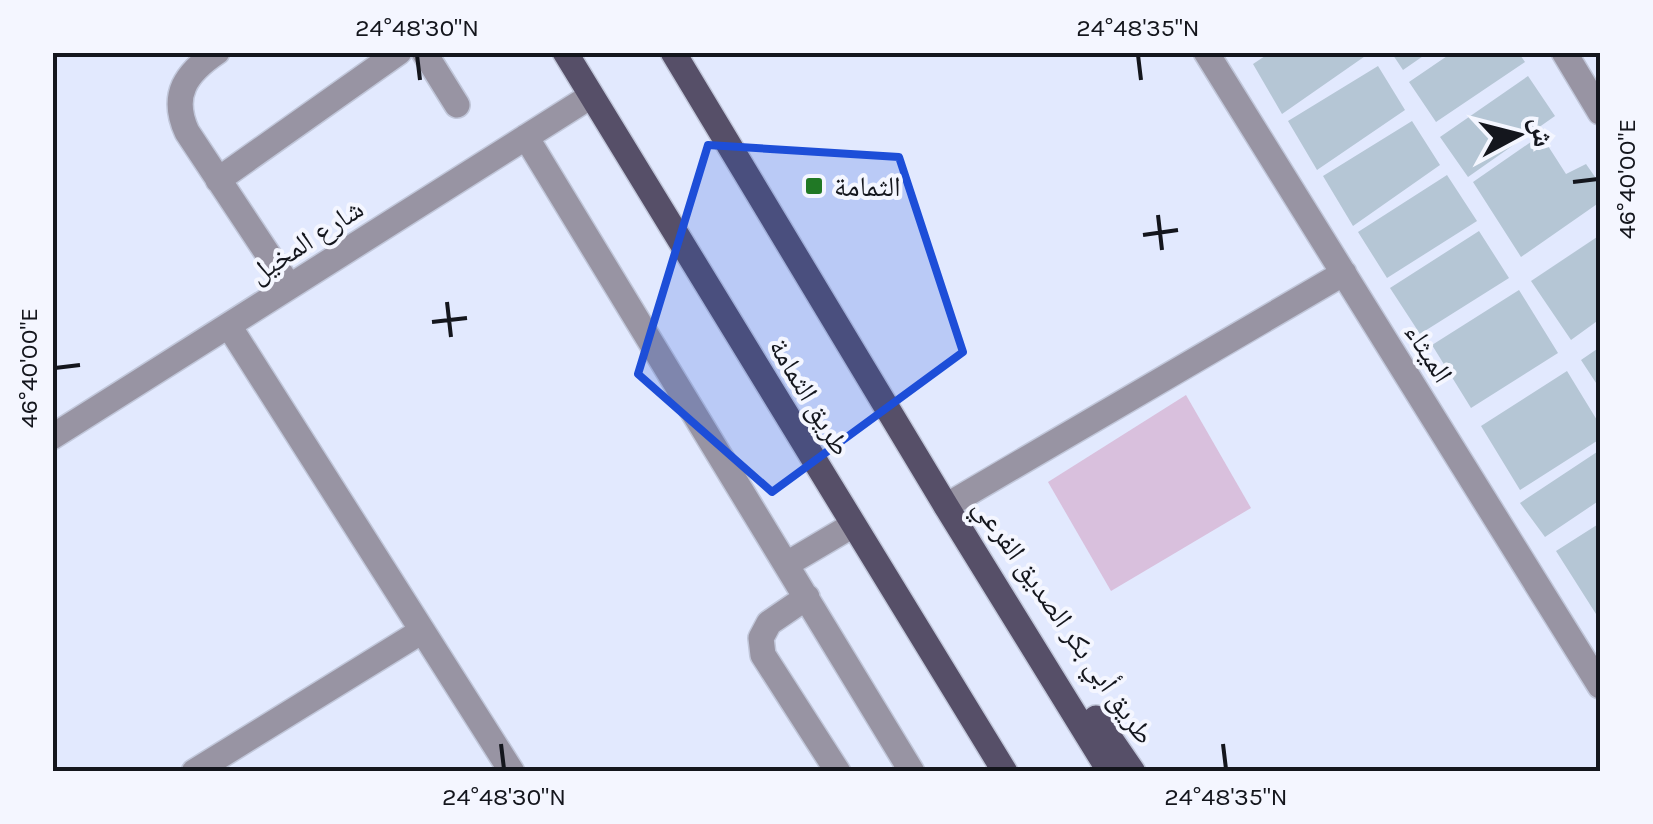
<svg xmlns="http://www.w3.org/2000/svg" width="1653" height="824" font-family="Karla,'Noto Naskh Arabic',sans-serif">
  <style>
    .green { fill: #d9c0dd }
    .building { fill: #b5c6d5 }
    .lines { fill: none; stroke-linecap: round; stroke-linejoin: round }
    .minor-casing { stroke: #c1c7da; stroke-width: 28 }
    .major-casing { stroke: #c1c7da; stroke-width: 28 }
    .minor { stroke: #9894a3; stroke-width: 25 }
    .major { stroke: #564f68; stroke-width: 25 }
    .marked { fill: #1d4ed8; fill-opacity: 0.2; stroke: #1d4ed8; stroke-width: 8; stroke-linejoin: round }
    .ticks { fill: none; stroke: #14161d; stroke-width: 4 }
    .poi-dot { fill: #207825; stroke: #f4f6ff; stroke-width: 4 }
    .labels { text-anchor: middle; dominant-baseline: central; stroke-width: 8; stroke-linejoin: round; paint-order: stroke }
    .poi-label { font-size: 28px; fill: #14161d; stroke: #f4f6ff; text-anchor: start }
    .street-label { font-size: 28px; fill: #14161d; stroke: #f4f6ff }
    .neatline { fill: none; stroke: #14161d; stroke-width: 4 }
    .ticks-label { font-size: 25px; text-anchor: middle; fill: #14161d }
  </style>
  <rect width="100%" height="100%" fill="#e2e9fe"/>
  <path class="green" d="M 1186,395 L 1251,508 L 1111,591 L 1048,482 Z"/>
  <path class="building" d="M 1271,52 L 1371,52 L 1282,114 L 1253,64 Z
    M 1391,52 L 1429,52 L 1403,70 Z
    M 1453,52 L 1518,52 L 1525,62 L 1436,122 L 1409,82 Z
    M 1378,66 L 1405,110 L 1317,170 L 1288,121 Z
    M 1528,76 L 1555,116 L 1468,177 L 1440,137 Z
    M 1412,121 L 1440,165 L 1353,226 L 1323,176 Z
    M 1541,135 L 1566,174 L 1586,164 L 1600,184 L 1600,202 L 1521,257 L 1473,182 Z
    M 1447,175 L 1477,221 L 1387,278 L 1358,232 Z
    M 1479,231 L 1509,278 L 1420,334 L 1390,288 Z
    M 1600,235 L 1600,319 L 1571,340 L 1531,281 Z
    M 1519,290 L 1558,353 L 1471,408 L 1432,345 Z
    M 1600,347 L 1600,389 L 1581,360 Z
    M 1567,371 L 1600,425 L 1600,439 L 1520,490 L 1481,426 Z
    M 1600,450 L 1600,500 L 1545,537 L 1520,503 Z
    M 1600,523 L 1600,611 L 1596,614 L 1556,551 Z"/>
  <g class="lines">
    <g class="minor-casing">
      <path id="minor" d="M 217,52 C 186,73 170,95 187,132 L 289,286
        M 424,52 L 457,105
        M 1206,52 L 1600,686
        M 1564,52 L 1600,112
        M 526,137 L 912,772
        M 218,180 L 399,52
        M 229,326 L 512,772
        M 52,437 L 591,96
        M 946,506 L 1344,273
        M 787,564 L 853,525
        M 807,597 L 769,623 L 761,638 L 763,655 L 838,772
        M 194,772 L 422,631"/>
    </g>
    <g class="major-casing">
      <path id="major" d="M 565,52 L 1005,772
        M 673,52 L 946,506 L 1110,772
        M 1096,718 L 1133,772"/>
    </g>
    <use href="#minor" class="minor"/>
    <use href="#major" class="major"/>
  </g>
  <path class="marked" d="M 708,145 L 899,157 L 963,352 L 772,492 L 638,374 Z"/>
  <path class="ticks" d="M 417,55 L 420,80M 1138,55 L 1141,80M 1573,182 L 1598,179M 1158,215 L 1162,250M 1143,235 L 1178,230M 447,302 L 451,337M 432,322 L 467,318M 55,368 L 80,365M 501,744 L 504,769M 1223,744 L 1226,769"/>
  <rect class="poi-dot" x="804" y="176" width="20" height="20" rx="5"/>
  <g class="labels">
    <g class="poi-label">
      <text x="834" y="186">الثمامة</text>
    </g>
    <g class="street-label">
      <text transform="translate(306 241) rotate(-33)">شارع المخيل</text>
      <text transform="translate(1429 353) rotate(58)">الميثاء</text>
      <text transform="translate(810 397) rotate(59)">طريق الثمامة</text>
      <text transform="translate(1064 621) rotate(55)">طريق أبي بكر الصديق الفرعي</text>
    </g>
  </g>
  <rect width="1653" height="824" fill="none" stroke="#f4f6ff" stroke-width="110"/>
  <g transform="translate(1518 135) rotate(83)" stroke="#f4f6ff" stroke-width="8" paint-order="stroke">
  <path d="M0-8L18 38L0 25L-18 38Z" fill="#14161d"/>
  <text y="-15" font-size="28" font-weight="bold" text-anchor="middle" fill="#14161d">ش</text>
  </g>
  <rect x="55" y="55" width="1543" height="714" class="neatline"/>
  <g class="ticks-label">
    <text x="417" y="36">24°48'30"N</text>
    <text x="1138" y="36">24°48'35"N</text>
    <text transform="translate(1626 179) rotate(-90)" y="9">46°40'00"E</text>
    <text transform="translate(28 368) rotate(-90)" y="9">46°40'00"E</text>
    <text x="504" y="805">24°48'30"N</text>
    <text x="1226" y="805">24°48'35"N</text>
  </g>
</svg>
